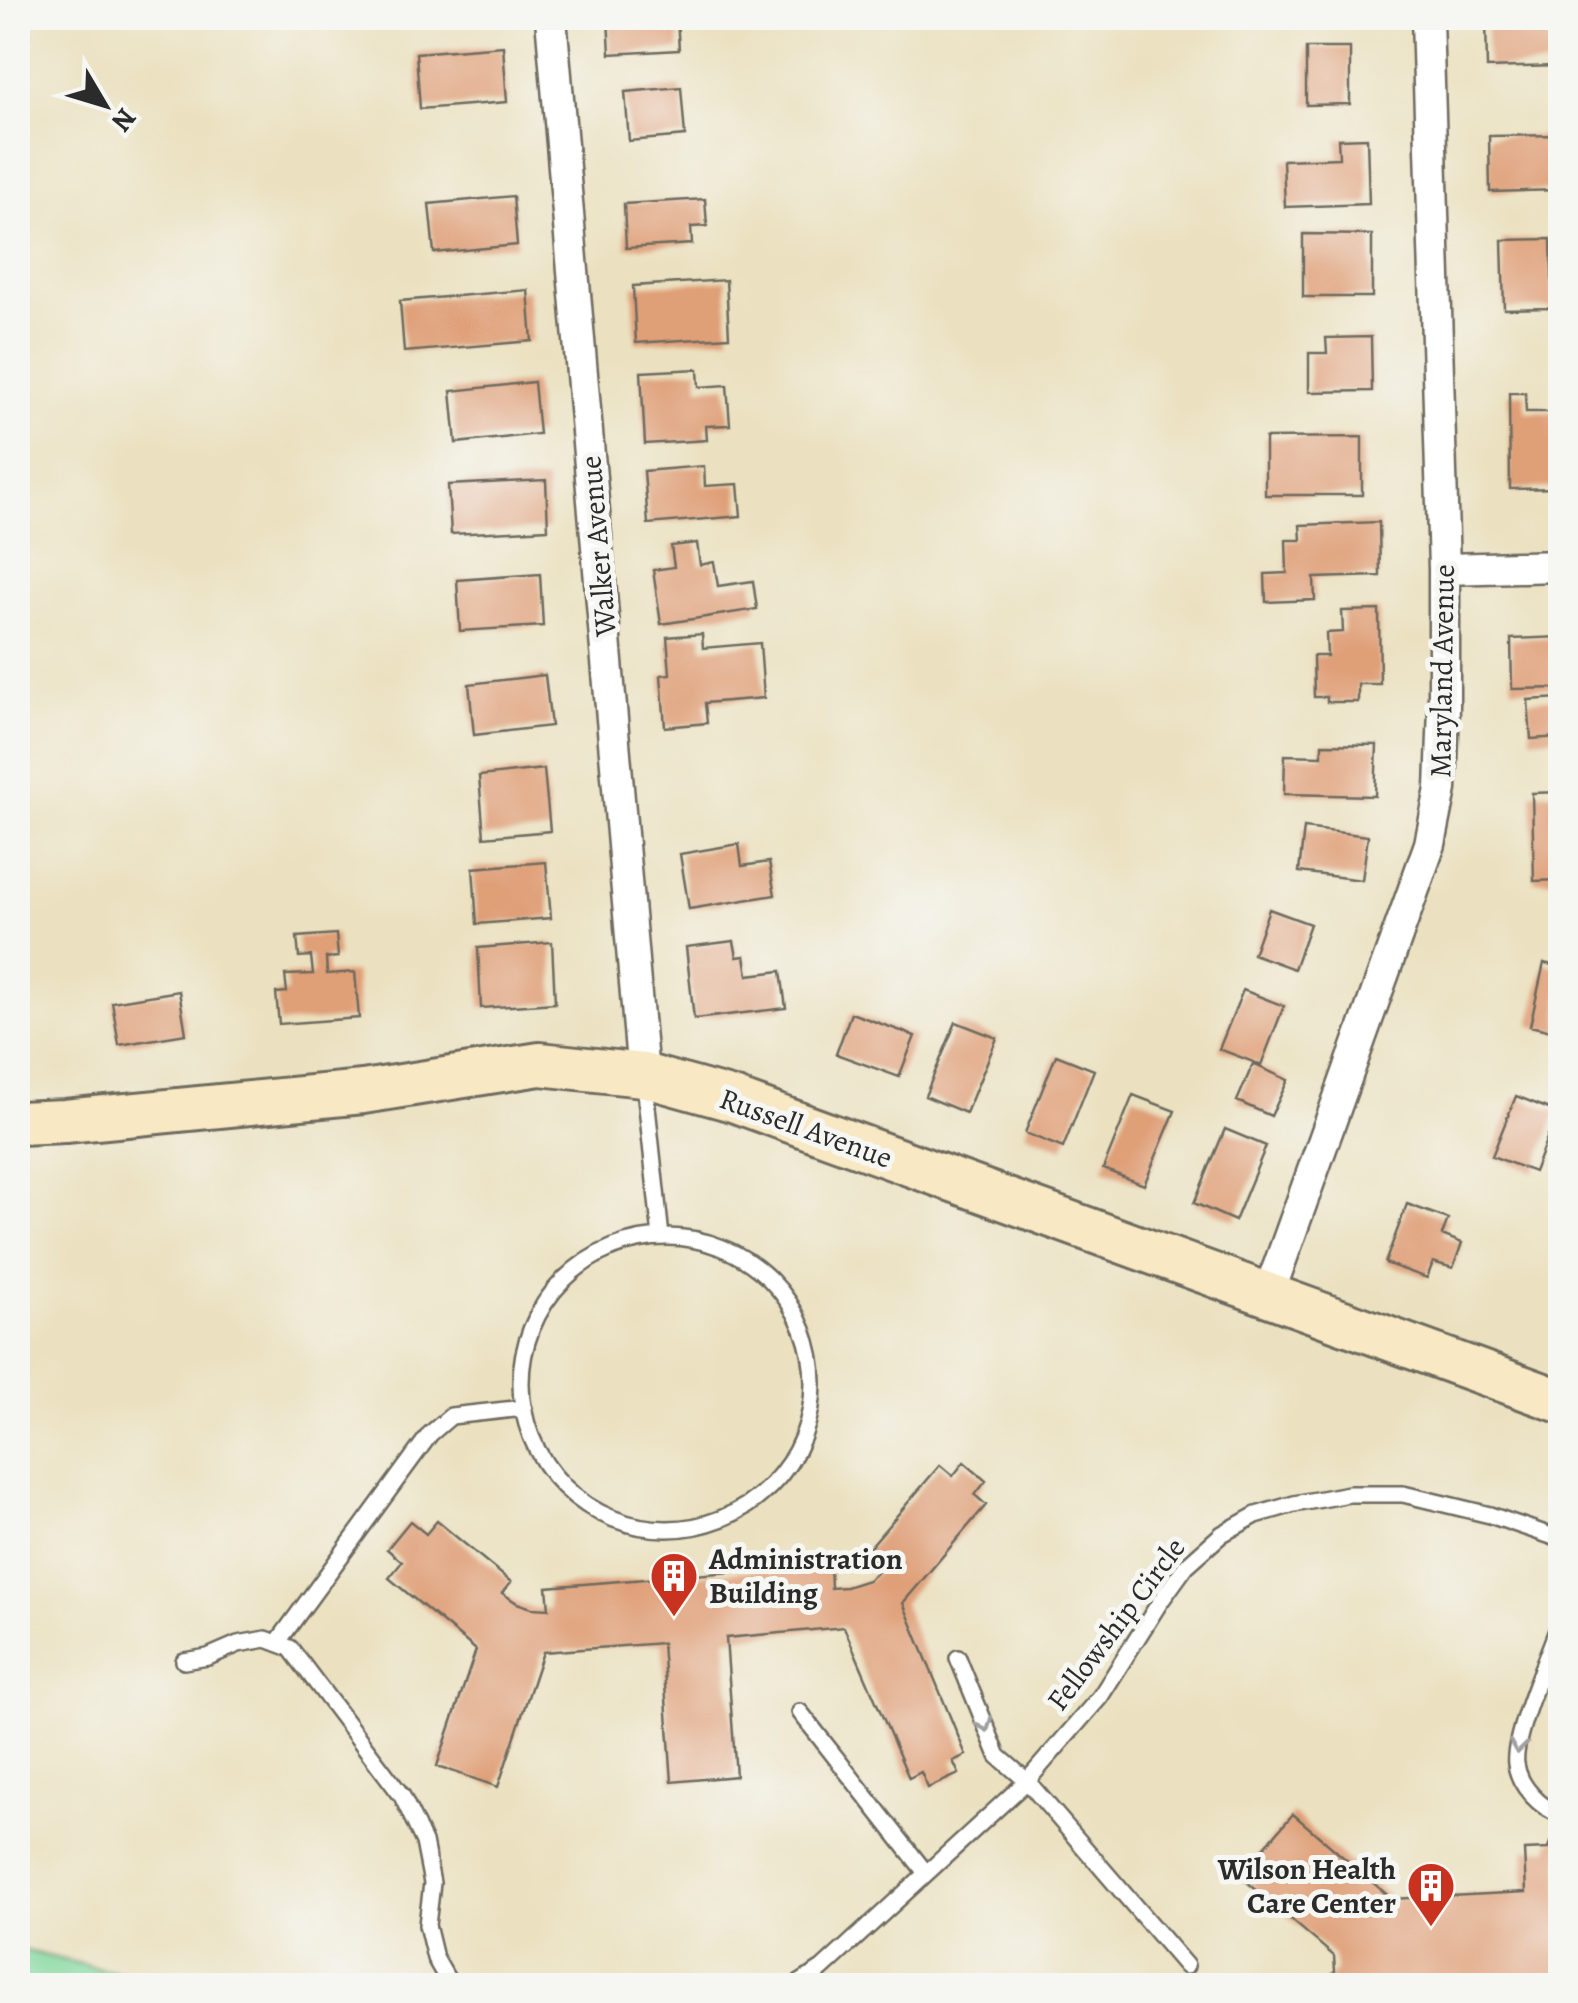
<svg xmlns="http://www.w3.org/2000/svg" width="1578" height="2003" font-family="Alegreya,serif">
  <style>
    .green { fill: #82d89c; stroke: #568264; stroke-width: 2.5 }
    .building { fill: #df9f77 }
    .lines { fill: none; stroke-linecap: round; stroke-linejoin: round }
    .lane-casing { stroke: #6e6b5f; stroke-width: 20 }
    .street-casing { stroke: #6e6b5f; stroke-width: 35 }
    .secondary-casing { stroke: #6e6b5f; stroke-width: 48 }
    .lane { stroke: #fff; stroke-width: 15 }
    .street { stroke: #fff; stroke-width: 30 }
    .secondary { stroke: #f8e8c3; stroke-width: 42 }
    .oneway { stroke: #a0a0a0 }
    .labels { text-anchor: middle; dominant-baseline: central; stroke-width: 10; stroke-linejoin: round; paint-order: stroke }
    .street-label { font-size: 30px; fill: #2b2b2b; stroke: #f6f6f2 }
    .poi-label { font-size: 30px; font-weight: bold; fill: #2b2b2b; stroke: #f6f6f2; text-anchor: start }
  </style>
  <rect width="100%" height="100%" fill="#f6f6f2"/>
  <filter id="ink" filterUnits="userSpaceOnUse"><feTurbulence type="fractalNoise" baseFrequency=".01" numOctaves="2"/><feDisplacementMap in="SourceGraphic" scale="20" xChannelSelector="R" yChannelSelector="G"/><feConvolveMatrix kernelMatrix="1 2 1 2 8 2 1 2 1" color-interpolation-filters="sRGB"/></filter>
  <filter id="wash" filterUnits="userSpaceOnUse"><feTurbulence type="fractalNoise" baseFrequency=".0048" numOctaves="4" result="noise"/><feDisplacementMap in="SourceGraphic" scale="40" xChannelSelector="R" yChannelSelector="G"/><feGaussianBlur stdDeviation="2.25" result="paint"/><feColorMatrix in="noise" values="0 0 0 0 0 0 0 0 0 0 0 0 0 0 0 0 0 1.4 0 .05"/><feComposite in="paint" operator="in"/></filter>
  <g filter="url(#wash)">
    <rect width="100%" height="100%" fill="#ebe1c0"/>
    <path class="green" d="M 18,1949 L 164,1984 L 18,1985 Z"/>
    <g id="blocks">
      <path class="building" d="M 18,18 L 30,18 L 27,72 L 18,72 Z
        M 608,18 L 677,18 L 679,50 L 610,54 Z
        M 1486,18 L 1556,18 L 1557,66 L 1487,68 Z
        M 503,46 L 507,102 L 420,109 L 416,53 Z
        M 1306,48 L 1350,48 L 1350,104 L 1306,105 Z
        M 681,87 L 685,136 L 629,141 L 625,92 Z
        M 1559,135 L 1560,190 L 1490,192 L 1489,136 Z
        M 1367,138 L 1369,204 L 1285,207 L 1283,160 L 1339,158 L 1338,139 Z
        M 513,196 L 517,245 L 434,253 L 429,204 Z
        M 705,199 L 707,226 L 691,227 L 692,244 L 626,248 L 624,204 Z
        M 1303,234 L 1372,235 L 1372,297 L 1303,297 Z
        M 1551,239 L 1553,308 L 1504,309 L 1502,240 Z
        M 726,280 L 729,337 L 636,343 L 633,286 Z
        M 528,290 L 532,341 L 404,352 L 400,301 Z
        M 1371,337 L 1372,391 L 1309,392 L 1309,353 L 1327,353 L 1326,338 Z
        M 698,369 L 699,387 L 727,385 L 730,425 L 706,426 L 707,440 L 645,444 L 641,372 Z
        M 534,382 L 539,434 L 456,443 L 451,391 Z
        M 1509,393 L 1525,393 L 1526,412 L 1560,412 L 1560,488 L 1510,489 Z
        M 1362,437 L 1362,495 L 1265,495 L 1265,438 Z
        M 704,466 L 705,486 L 738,484 L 741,516 L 648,524 L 644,471 Z
        M 546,480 L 548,529 L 451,534 L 448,485 Z
        M 1379,522 L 1380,576 L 1314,578 L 1315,600 L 1266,602 L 1265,574 L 1287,573 L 1286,540 L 1301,540 L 1300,525 Z
        M 697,543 L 700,565 L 714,562 L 718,586 L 753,581 L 757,609 L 661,624 L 653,570 L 674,567 L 671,546 Z
        M 540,574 L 543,626 L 460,631 L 457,580 Z
        M 1379,610 L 1380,684 L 1358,684 L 1358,702 L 1327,702 L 1327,697 L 1314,697 L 1313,656 L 1327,656 L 1326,633 L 1343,632 L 1342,611 Z
        M 702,634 L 703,648 L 760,643 L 764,698 L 705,703 L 707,723 L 665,727 L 661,675 L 670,674 L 667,637 Z
        M 1560,637 L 1560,688 L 1512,689 L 1511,639 Z
        M 545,675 L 551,726 L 474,735 L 469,684 Z
        M 1560,698 L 1560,737 L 1531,739 L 1528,700 Z
        M 1322,744 L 1377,745 L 1375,796 L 1284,794 L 1285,755 L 1322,756 Z
        M 544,769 L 550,831 L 484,837 L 479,776 Z
        M 1560,792 L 1560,880 L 1534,881 L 1532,793 Z
        M 1304,828 L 1368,836 L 1362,880 L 1299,872 Z
        M 739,844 L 742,866 L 769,862 L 775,895 L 689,909 L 680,854 Z
        M 546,862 L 551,918 L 477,924 L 473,868 Z
        M 1269,909 L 1310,924 L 1294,969 L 1253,954 Z
        M 336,934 L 338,957 L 326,958 L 327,974 L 355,972 L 359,1018 L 279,1024 L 276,993 L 287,992 L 285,975 L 313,974 L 311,956 L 299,957 L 297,937 Z
        M 734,941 L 737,957 L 745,956 L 748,975 L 781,971 L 786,1008 L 694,1019 L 686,947 Z
        M 552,942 L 555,1003 L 481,1008 L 478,948 Z
        M 1544,963 L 1560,967 L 1560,1033 L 1530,1026 Z
        M 1243,990 L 1284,1006 L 1261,1065 L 1219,1049 Z
        M 179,991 L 186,1034 L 119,1045 L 112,1002 Z
        M 851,1013 L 915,1036 L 899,1077 L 836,1054 Z
        M 956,1022 L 997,1038 L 966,1113 L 925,1096 Z
        M 1056,1055 L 1094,1070 L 1063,1148 L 1025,1133 Z
        M 1253,1064 L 1288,1080 L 1271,1116 L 1237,1101 Z
        M 1133,1095 L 1175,1111 L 1144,1185 L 1103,1169 Z
        M 1516,1096 L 1557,1112 L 1534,1172 L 1492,1156 Z
        M 1225,1129 L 1266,1146 L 1235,1221 L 1194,1203 Z
        M 1407,1204 L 1448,1219 L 1442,1235 L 1462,1243 L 1453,1268 L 1433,1262 L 1427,1278 L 1385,1263 Z
        M 964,1462 L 986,1481 L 975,1495 L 986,1505 L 903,1603 L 966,1755 L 953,1761 L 959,1774 L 928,1788 L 921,1772 L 909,1778 L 844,1627 L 726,1638 L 736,1776 L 672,1782 L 662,1643 L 543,1652 L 498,1787 L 437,1766 L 476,1650 L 389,1578 L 402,1562 L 387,1549 L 410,1521 L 426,1534 L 437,1521 L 511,1582 L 502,1593 L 517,1603 L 532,1608 L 549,1609 L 547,1587 L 830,1564 L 831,1588 L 846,1587 L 868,1580 L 882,1568 L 865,1553 L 940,1465 L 953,1476 Z
        M 1293,1814 L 1392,1899 L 1526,1892 L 1524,1850 L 1548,1849 L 1550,1842 L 1560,1837 L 1560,1986 L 1323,1986 L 1335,1971 L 1334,1956 L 1240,1876 Z"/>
    </g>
  </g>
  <g filter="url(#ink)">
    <use href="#blocks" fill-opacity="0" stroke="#6e6b5f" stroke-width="2.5"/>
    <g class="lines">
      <g class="lane-casing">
        <path id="lane" d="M 644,1079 L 661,1237
          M521 1383a146 146 0 1 1 292 0a146 146 0 1 1-292 0Z
          M 1560,1622 C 1550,1651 1512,1737 1516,1764 C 1519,1786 1540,1808 1560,1814
          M 277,1643 L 430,1434 L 451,1416 L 524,1408
          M 958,1658 L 998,1756 L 1027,1781 L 1186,1966
          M 184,1661 L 208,1657 L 238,1644 L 266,1639 L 290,1648 L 402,1796 L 424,1842 L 432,1883 L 427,1925 L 435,1958 L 451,1986
          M 800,1712 L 926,1873
          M 795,1986 L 822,1969 L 1027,1781 L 1100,1697 L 1160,1602 L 1186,1566 L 1222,1534 L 1256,1515 L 1294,1504 L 1349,1494 L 1403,1494 L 1490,1515 L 1560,1539"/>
      </g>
      <g class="street-casing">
        <path id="street" d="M 551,18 L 643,1075
          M 1444,569 L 1560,566
          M 1268,1296 L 1430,844 L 1441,789 L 1444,707 L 1444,569 L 1427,18"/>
      </g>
      <g class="secondary-casing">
        <path id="secondary" d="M 18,1123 L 65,1121 L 363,1092 L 540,1064 L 643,1075 L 733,1100 L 1560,1401"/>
      </g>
      <use href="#lane" class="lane"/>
      <use href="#street" class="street"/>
      <use href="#secondary" class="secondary"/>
    </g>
    <defs><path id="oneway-chevron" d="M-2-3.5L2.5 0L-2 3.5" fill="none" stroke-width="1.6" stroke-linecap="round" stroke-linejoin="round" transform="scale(2.5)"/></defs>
    <g class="oneway">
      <use href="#oneway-chevron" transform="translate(985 1725) rotate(68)"/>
      <use href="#oneway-chevron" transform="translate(1518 1747) rotate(98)"/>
    </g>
  </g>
  <defs>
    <g id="building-pin" transform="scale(2.5)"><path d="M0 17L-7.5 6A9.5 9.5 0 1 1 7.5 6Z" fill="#c8321e" stroke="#f6f6f2"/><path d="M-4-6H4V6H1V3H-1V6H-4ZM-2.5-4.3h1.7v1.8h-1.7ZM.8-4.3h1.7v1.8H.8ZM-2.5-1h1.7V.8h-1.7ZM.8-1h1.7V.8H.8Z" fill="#fff"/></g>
  </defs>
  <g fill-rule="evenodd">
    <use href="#building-pin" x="674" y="1576"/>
    <use href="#building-pin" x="1431" y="1886"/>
  </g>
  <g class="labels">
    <g class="street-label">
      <text transform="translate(598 546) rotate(-95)">Walker Avenue</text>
      <text transform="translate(1442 671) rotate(-89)">Maryland Avenue</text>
      <text transform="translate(806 1128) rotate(20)">Russell Avenue</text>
      <text transform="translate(1116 1624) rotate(-53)">Fellowship Circle</text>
    </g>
    <g class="poi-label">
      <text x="709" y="1559">Administration<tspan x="709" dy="34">Building</tspan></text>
      <text x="1396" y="1869" text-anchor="end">Wilson Health<tspan x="1396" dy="34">Care Center</tspan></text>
    </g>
  </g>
  <rect width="1578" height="2003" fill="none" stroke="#f6f6f2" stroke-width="60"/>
  <g transform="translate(105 105) rotate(128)" stroke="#f6f6f2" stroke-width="8" paint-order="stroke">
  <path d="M0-8L18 38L0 25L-18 38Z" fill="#2b2b2b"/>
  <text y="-15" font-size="28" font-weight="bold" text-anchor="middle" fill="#2b2b2b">N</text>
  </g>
</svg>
